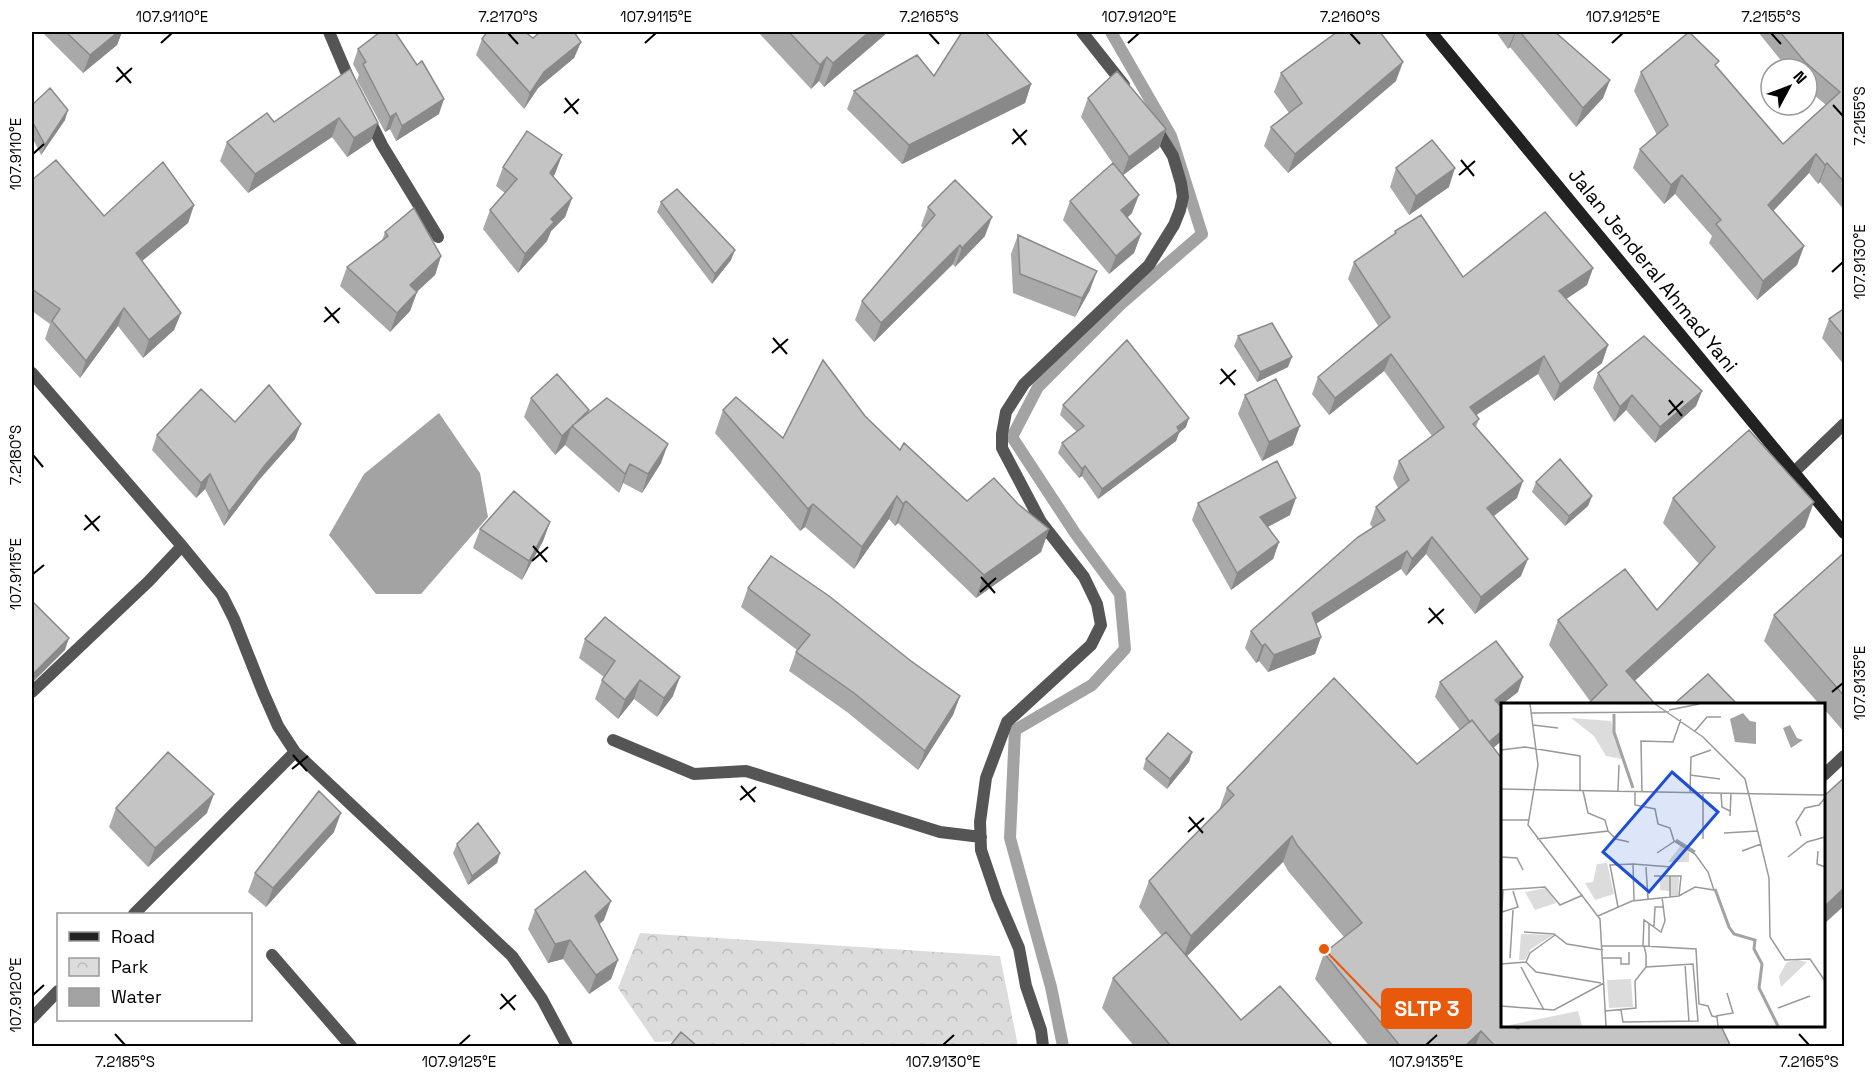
<svg xmlns="http://www.w3.org/2000/svg" width="1876" height="1078" font-family="'Space Grotesk',sans-serif">
  <style>
    .park { fill: url(#park-crowns) }
    .water { fill: #a3a3a3 }
    .lines { fill: none; stroke-linecap: round; stroke-linejoin: round }
    .stream { stroke: #a3a3a3; stroke-width: 12 }
    .minor { stroke: #555; stroke-width: 12 }
    .secondary { stroke: #222; stroke-width: 12 }
    .wall { fill: #a9a9a9 }
    .shaded-wall { fill: #898989 }
    .building { fill: #c4c4c4; stroke: #898989; stroke-width: 1.5 }
    .ticks { fill: none; stroke: #000; stroke-width: 2 }
    .labels { text-anchor: middle; dominant-baseline: central; stroke-width: 4.5; stroke-linejoin: round; paint-order: stroke }
    .street-label { font-size: 20px; fill: #000; stroke: #fff }
    .inset-river { fill: none; stroke: #a3a3a3; stroke-width: 3 }
    .inset-road { fill: none; stroke: #999; stroke-width: 1.5 }
    .view { fill: #1d4ed8; fill-opacity: 0.15; stroke: #1d4ed8; stroke-width: 3 }
    .inset-edge { fill: none; stroke: #000; stroke-width: 3 }
    .leader { fill: none; stroke: #e8590c; stroke-width: 2 }
    .callout-dot { fill: #e8590c; stroke: #fff; stroke-width: 2 }
    .callout { fill: #e8590c; stroke: #e8590c; stroke-width: 2 }
    .callout-label { font-size: 21px; text-anchor: middle; font-weight: bold; fill: #fff }
    .neatline { fill: none; stroke: #000; stroke-width: 2 }
    .ticks-label { font-size: 15px; text-anchor: middle; fill: #000 }
  </style>
  <defs>
    <pattern id="park-crowns" width="20" height="18" patternUnits="userSpaceOnUse" patternTransform="scale(1.5)"><rect width="20" height="18" fill="#dcdcdc"/><path d="M2 6a3 3 0 1 1 6 0M12 15a3 3 0 1 1 6 0" fill="none" stroke="#bbb"/></pattern>
  </defs>
  <rect width="100%" height="100%" fill="#fff"/>
  <path class="park" d="M 640,933 L 1000,956 L 1018,1046 L 689,1046 L 682,1041 L 655,1042 L 618,988 Z"/>
  <path class="water" d="M 439,413 L 480,473 L 488,517 L 421,594 L 376,594 L 329,535 L 364,474 Z"/>
  <g class="lines">
    <path class="stream" d="M 1063,1046 L 1051,987 L 1010,838 L 1015,730 L 1092,685 L 1125,649 L 1120,594 L 1075,533 L 1012,437 L 1038,387 L 1121,304 L 1202,234 L 1171,136 L 1111,32"/>
    <path class="minor" d="M 329,32 L 352,86
      M 1082,32 L 1124,85
      M 368,117 L 382,145 L 438,237
      M 32,373 L 182,546 L 148,582 L 32,692
      M 1794,472 L 1844,424
      M 182,546 L 222,595 L 234,619 L 263,692 L 278,726 L 295,752 L 512,956 L 542,999 L 567,1046
      M 613,740 L 694,774 L 746,771 L 940,832 L 981,837
      M 1824,775 L 1844,756
      M 134,914 L 295,752
      M 272,955 L 351,1046
      M 32,1018 L 58,991
      M 1043,1046 L 1041,1030 L 1026,986 L 1019,948 L 997,897 L 981,850 L 980,822 L 986,778 L 1007,722 L 1091,645 L 1101,625 L 1097,604 L 1084,577 L 1041,522 L 1002,448 L 1002,434 L 1006,412 L 1024,384 L 1149,265 L 1174,225 L 1180,210 L 1183,197 L 1181,183 L 1173,156 L 1154,125"/>
    <path class="secondary" d="M 1431,32 L 1844,533"/>
  </g>
  <path class="wall" d="M 42,32 L 122,32 L 117,45 L 83,73 Z
    M 758,32 L 888,32 L 824,87 L 819,81 L 811,89 Z
    M 1496,32 L 1555,32 L 1610,80 L 1603,98 L 1576,127 L 1510,47 L 1508,49 Z
    M 1758,32 L 1845,32 L 1845,211 L 1820,182 L 1818,184 L 1809,173 L 1773,211 L 1804,246 L 1797,265 L 1757,300 L 1709,243 L 1712,236 L 1675,194 L 1664,204 L 1633,168 L 1640,149 L 1657,135 L 1634,91 L 1641,72 L 1717,67 L 1783,144 L 1826,105 L 1807,89 L 1807,69 L 1788,69 Z
    M 533,38 L 581,42 L 574,58 L 538,88 L 524,109 L 476,55 L 482,39 Z
    M 358,49 L 439,114 L 396,141 L 390,129 L 385,132 L 357,80 L 359,75 L 353,64 Z
    M 350,69 L 371,141 L 347,157 L 332,137 L 248,193 L 220,161 L 227,142 L 274,122 Z
    M 1281,73 L 1396,81 L 1288,173 L 1264,146 L 1271,127 L 1289,113 L 1274,92 Z
    M 934,76 L 1031,84 L 1025,103 L 902,164 L 847,109 L 854,91 Z
    M 1088,98 L 1166,129 L 1159,148 L 1123,175 L 1132,213 L 1127,218 L 1141,234 L 1134,253 L 1109,274 L 1063,220 L 1070,201 L 1116,168 L 1081,117 Z
    M 32,105 L 65,120 L 41,155 L 32,137 Z
    M 562,155 L 553,177 L 572,198 L 565,217 L 551,231 L 547,241 L 518,273 L 483,229 L 490,210 L 505,193 L 496,186 L 503,167 Z
    M 1396,168 L 1449,187 L 1409,215 L 1390,187 Z
    M 32,180 L 104,216 L 194,205 L 188,223 L 142,261 L 181,313 L 174,330 L 143,358 L 118,326 L 80,378 L 45,339 L 50,324 L 32,311 Z
    M 661,202 L 731,260 L 712,284 L 657,212 Z
    M 928,207 L 985,236 L 955,267 L 953,264 L 874,342 L 855,320 L 862,301 L 923,228 L 921,226 Z
    M 1395,231 L 1463,277 L 1593,268 L 1587,285 L 1566,299 L 1608,345 L 1602,363 L 1554,401 L 1538,374 L 1476,415 L 1479,419 L 1476,427 L 1517,498 L 1493,516 L 1521,576 L 1475,614 L 1426,554 L 1406,576 L 1401,569 L 1316,624 L 1321,637 L 1315,654 L 1268,672 L 1259,661 L 1256,663 L 1245,648 L 1251,631 L 1373,528 L 1370,524 L 1376,507 L 1398,488 L 1393,478 L 1399,461 L 1432,436 L 1384,371 L 1329,415 L 1312,394 L 1318,377 L 1379,327 L 1348,279 L 1354,262 L 1394,234 Z
    M 385,232 L 441,256 L 435,275 L 417,292 L 410,311 L 390,332 L 340,286 L 347,267 L 382,241 Z
    M 1018,235 L 1090,290 L 1075,317 L 1013,293 L 1011,254 Z
    M 1845,308 L 1845,366 L 1822,338 L 1829,319 Z
    M 1238,336 L 1288,367 L 1257,382 L 1234,346 Z
    M 1598,373 L 1702,391 L 1696,406 L 1655,443 L 1626,410 L 1614,422 L 1593,388 Z
    M 1245,395 L 1293,445 L 1262,461 L 1238,414 Z
    M 531,398 L 589,410 L 587,414 L 661,463 L 642,493 L 623,483 L 619,493 L 565,445 L 555,455 L 524,417 Z
    M 1063,405 L 1186,427 L 1179,433 L 1176,441 L 1098,499 L 1082,476 L 1079,478 L 1058,453 L 1062,443 L 1077,432 L 1060,415 Z
    M 723,410 L 783,438 L 865,416 L 900,450 L 967,501 L 1018,504 L 1049,529 L 1041,552 L 976,598 L 898,523 L 895,526 L 889,519 L 854,569 L 805,527 L 800,531 L 715,433 Z
    M 235,422 L 295,439 L 259,480 L 224,526 L 205,489 L 196,498 L 152,450 L 157,435 Z
    M 1845,428 L 1845,444 L 1841,439 Z
    M 1536,482 L 1592,496 L 1588,506 L 1565,526 L 1532,492 Z
    M 1673,498 L 1805,527 L 1634,681 L 1590,701 L 1549,645 L 1558,620 L 1657,610 L 1699,564 L 1663,523 Z
    M 1198,503 L 1290,515 L 1268,527 L 1279,542 L 1273,559 L 1231,590 L 1192,520 Z
    M 550,522 L 543,541 L 522,580 L 473,548 L 480,529 Z
    M 1845,552 L 1845,733 L 1824,709 L 1824,705 L 1820,705 L 1764,641 L 1774,615 Z
    M 748,588 L 911,661 L 960,696 L 953,715 L 918,770 L 847,712 L 789,671 L 796,652 L 797,650 L 741,607 Z
    M 585,639 L 673,696 L 657,717 L 634,699 L 618,719 L 595,699 L 602,680 L 604,677 L 579,658 Z
    M 1440,682 L 1518,692 L 1500,706 L 1493,748 L 1503,1026 L 1521,1026 L 1517,1028 L 1731,1047 L 1370,1047 L 1315,979 L 1324,953 L 1344,937 L 1288,871 L 1283,862 L 1187,956 L 1241,1020 L 1334,1047 L 1135,1047 L 1102,1008 L 1113,978 L 1162,936 L 1139,907 L 1149,881 L 1219,810 L 1227,788 L 1417,764 L 1460,730 L 1435,697 Z
    M 1192,752 L 1189,762 L 1167,789 L 1143,769 L 1146,759 Z
    M 116,808 L 207,813 L 148,867 L 109,827 Z
    M 334,832 L 266,907 L 248,892 L 255,873 Z
    M 457,844 L 500,853 L 497,863 L 468,885 L 453,853 Z
    M 535,910 L 604,920 L 599,924 L 618,960 L 611,979 L 589,994 L 563,959 L 548,963 L 528,929 Z"/>
  <path class="shaded-wall" d="M 118,32 L 122,32 L 117,45 L 83,73 L 90,55 Z
    M 869,32 L 888,32 L 824,87 L 833,63 Z
    M 1515,32 L 1516,32 L 1510,47 L 1508,49 Z
    M 581,42 L 574,58 L 538,88 L 524,109 L 530,93 L 544,72 Z
    M 827,57 L 819,81 L 811,89 L 820,65 Z
    M 1403,62 L 1396,81 L 1288,173 L 1295,154 Z
    M 1610,80 L 1603,98 L 1576,127 L 1583,108 Z
    M 1031,84 L 1025,103 L 902,164 L 909,145 Z
    M 444,99 L 439,114 L 396,141 L 402,126 Z
    M 68,110 L 65,120 L 41,155 L 45,145 Z
    M 396,113 L 390,129 L 385,132 L 390,117 Z
    M 339,118 L 332,137 L 248,193 L 255,174 Z
    M 378,123 L 371,141 L 347,157 L 354,138 Z
    M 1166,129 L 1159,148 L 1122,176 L 1129,157 Z
    M 1816,154 L 1809,173 L 1761,224 L 1768,205 Z
    M 562,155 L 555,174 L 543,192 L 550,173 Z
    M 1827,163 L 1820,182 L 1818,184 L 1825,165 Z
    M 1455,168 L 1449,187 L 1409,215 L 1416,196 Z
    M 1682,175 L 1675,194 L 1664,204 L 1671,185 Z
    M 1139,195 L 1132,213 L 1114,229 L 1121,210 Z
    M 572,198 L 565,217 L 551,231 L 547,241 L 518,273 L 525,254 L 551,219 Z
    M 194,205 L 188,223 L 130,271 L 136,253 Z
    M 992,217 L 985,236 L 955,267 L 962,248 Z
    M 1141,234 L 1134,253 L 1109,274 L 1116,256 Z
    M 960,245 L 953,264 L 874,342 L 881,323 Z
    M 1804,246 L 1797,265 L 1757,300 L 1763,281 Z
    M 735,250 L 731,260 L 712,284 L 715,274 Z
    M 441,256 L 435,275 L 403,304 L 410,285 Z
    M 1593,268 L 1587,285 L 1553,308 L 1559,291 Z
    M 1097,271 L 1090,290 L 1075,317 L 1082,298 Z
    M 417,292 L 410,311 L 390,332 L 397,313 Z
    M 124,308 L 118,326 L 80,378 L 86,361 Z
    M 181,313 L 174,330 L 143,358 L 149,340 Z
    M 1608,345 L 1602,363 L 1554,401 L 1560,384 Z
    M 1391,354 L 1384,371 L 1329,415 L 1335,398 Z
    M 1544,356 L 1538,374 L 1463,424 L 1470,407 Z
    M 1292,357 L 1288,367 L 1257,382 L 1260,372 Z
    M 1702,391 L 1696,406 L 1655,443 L 1660,427 Z
    M 1632,395 L 1626,410 L 1614,422 L 1620,407 Z
    M 1189,418 L 1186,427 L 1179,433 L 1176,441 L 1098,499 L 1102,489 Z
    M 301,424 L 295,439 L 259,480 L 224,526 L 229,512 L 265,465 Z
    M 572,426 L 565,445 L 555,455 L 562,436 Z
    M 1300,426 L 1293,445 L 1262,461 L 1269,442 Z
    M 668,444 L 661,463 L 642,493 L 648,474 Z
    M 630,464 L 623,483 L 619,493 L 625,474 Z
    M 1085,466 L 1082,476 L 1079,478 L 1082,469 Z
    M 210,474 L 205,489 L 196,498 L 201,483 Z
    M 1523,481 L 1517,498 L 1481,526 L 1487,508 Z
    M 897,496 L 889,519 L 854,569 L 862,547 Z
    M 1592,496 L 1588,506 L 1565,526 L 1569,516 Z
    M 1296,498 L 1290,515 L 1254,534 L 1260,517 Z
    M 906,501 L 898,523 L 895,526 L 903,504 Z
    M 1814,502 L 1805,527 L 1617,697 L 1626,671 Z
    M 813,504 L 805,527 L 800,531 L 808,509 Z
    M 550,522 L 543,541 L 522,580 L 529,561 Z
    M 1049,529 L 1041,552 L 976,598 L 984,575 Z
    M 1432,537 L 1426,554 L 1406,576 L 1412,559 Z
    M 1279,542 L 1273,559 L 1231,590 L 1237,573 Z
    M 1407,551 L 1401,569 L 1306,630 L 1312,613 Z
    M 1528,559 L 1521,576 L 1475,614 L 1481,597 Z
    M 1321,637 L 1315,654 L 1268,672 L 1274,655 Z
    M 69,638 L 65,650 L 32,683 L 32,675 Z
    M 1265,644 L 1259,661 L 1256,663 L 1262,646 Z
    M 680,677 L 673,696 L 657,717 L 664,698 Z
    M 1523,677 L 1518,692 L 1489,714 L 1495,700 Z
    M 640,680 L 634,699 L 618,719 L 625,700 Z
    M 960,696 L 953,715 L 918,770 L 925,751 Z
    M 1503,730 L 1503,740 L 1481,758 L 1487,743 Z
    M 1192,752 L 1189,762 L 1167,789 L 1170,779 Z
    M 214,794 L 207,813 L 148,867 L 155,848 Z
    M 341,813 L 334,832 L 266,907 L 273,888 Z
    M 1292,836 L 1283,862 L 1182,961 L 1191,936 Z
    M 500,853 L 497,863 L 468,885 L 472,876 Z
    M 1845,887 L 1845,905 L 1824,924 L 1824,907 Z
    M 611,901 L 604,920 L 588,935 L 595,916 Z
    M 570,940 L 563,959 L 548,963 L 555,944 Z
    M 618,960 L 611,979 L 589,994 L 596,975 Z
    M 1508,1026 L 1521,1026 L 1502,1040 Z
    M 1481,1031 L 1475,1047 L 1464,1047 Z"/>
  <path class="building" d="M 66,32 L 118,32 L 90,55 Z
    M 380,32 L 395,32 L 417,65 L 422,61 L 444,99 L 402,126 L 396,113 L 390,117 L 363,64 L 366,62 L 358,49 Z
    M 487,32 L 525,32 L 533,38 L 540,32 L 574,32 L 581,42 L 544,72 L 530,93 L 482,39 Z
    M 789,32 L 869,32 L 833,63 L 827,57 L 820,65 Z
    M 962,32 L 985,32 L 1031,84 L 909,145 L 854,91 L 917,55 L 934,76 Z
    M 1337,32 L 1380,32 L 1403,62 L 1295,154 L 1271,127 L 1302,103 L 1281,73 Z
    M 1520,32 L 1555,32 L 1610,80 L 1583,108 Z
    M 1689,32 L 1719,61 L 1715,65 L 1783,144 L 1840,92 L 1805,62 L 1780,32 L 1845,32 L 1845,183 L 1827,163 L 1825,165 L 1816,154 L 1768,205 L 1804,246 L 1763,281 L 1716,224 L 1721,220 L 1682,175 L 1671,185 L 1640,149 L 1668,125 L 1641,72 Z
    M 350,69 L 378,123 L 354,138 L 339,118 L 255,174 L 227,142 L 267,113 L 274,122 Z
    M 1117,71 L 1166,129 L 1129,157 L 1088,98 Z
    M 50,88 L 68,110 L 45,145 L 32,121 L 32,105 Z
    M 527,131 L 562,155 L 550,173 L 572,198 L 551,219 L 554,222 L 525,254 L 490,210 L 517,179 L 503,167 Z
    M 1432,140 L 1455,168 L 1416,196 L 1396,168 Z
    M 56,160 L 104,216 L 163,162 L 194,205 L 136,253 L 181,313 L 149,340 L 124,308 L 86,361 L 52,321 L 60,309 L 32,289 L 32,180 Z
    M 1113,163 L 1139,195 L 1121,210 L 1141,234 L 1116,256 L 1070,201 Z
    M 955,180 L 992,217 L 962,248 L 960,245 L 881,323 L 862,301 L 935,215 L 928,207 Z
    M 677,189 L 735,250 L 715,274 L 661,202 Z
    M 414,208 L 441,256 L 410,285 L 417,292 L 397,313 L 347,267 L 388,236 L 385,232 Z
    M 1545,212 L 1593,268 L 1559,291 L 1608,345 L 1560,384 L 1544,356 L 1470,407 L 1479,419 L 1473,424 L 1523,481 L 1487,508 L 1528,559 L 1481,597 L 1432,537 L 1412,559 L 1407,551 L 1312,613 L 1321,637 L 1274,655 L 1265,644 L 1262,646 L 1251,631 L 1358,537 L 1385,520 L 1376,507 L 1409,480 L 1399,461 L 1444,427 L 1391,354 L 1335,398 L 1318,377 L 1390,317 L 1354,262 L 1396,233 L 1395,231 L 1421,215 L 1463,277 Z
    M 1018,235 L 1097,271 L 1082,298 L 1020,274 Z
    M 1845,308 L 1845,338 L 1829,319 Z
    M 1272,323 L 1292,357 L 1260,372 L 1238,336 Z
    M 1644,336 L 1702,391 L 1660,427 L 1632,395 L 1620,407 L 1598,373 Z
    M 1127,340 L 1189,418 L 1177,427 L 1179,431 L 1102,489 L 1085,466 L 1082,469 L 1062,443 L 1084,426 L 1063,405 Z
    M 823,360 L 865,416 L 900,450 L 904,443 L 967,501 L 994,478 L 1018,504 L 1049,529 L 984,575 L 906,501 L 903,504 L 897,496 L 862,547 L 813,504 L 808,509 L 723,410 L 736,397 L 783,438 Z
    M 557,374 L 589,410 L 562,436 L 531,398 Z
    M 1276,379 L 1300,426 L 1269,442 L 1245,395 Z
    M 269,385 L 301,424 L 265,465 L 229,512 L 210,474 L 201,483 L 157,435 L 201,389 L 235,422 Z
    M 607,398 L 668,444 L 648,474 L 630,464 L 625,474 L 572,426 Z
    M 1749,430 L 1814,502 L 1626,671 L 1656,705 L 1587,705 L 1607,685 L 1558,620 L 1625,569 L 1657,610 L 1715,547 L 1673,498 Z
    M 1560,459 L 1592,496 L 1569,516 L 1536,482 Z
    M 1277,461 L 1296,498 L 1260,517 L 1279,542 L 1237,573 L 1198,503 Z
    M 514,491 L 550,522 L 529,561 L 480,529 Z
    M 1845,552 L 1845,697 L 1774,615 Z
    M 771,556 L 829,596 L 911,661 L 960,696 L 925,751 L 854,693 L 796,652 L 810,635 L 748,588 Z
    M 32,601 L 69,638 L 32,675 Z
    M 605,617 L 680,677 L 664,698 L 640,680 L 625,700 L 602,680 L 615,661 L 585,639 Z
    M 1496,641 L 1523,677 L 1495,700 L 1503,709 L 1503,730 L 1489,742 L 1472,720 L 1470,722 L 1440,682 Z
    M 1708,674 L 1738,705 L 1673,705 Z
    M 1334,678 L 1417,764 L 1472,720 L 1503,760 L 1503,1026 L 1511,1026 L 1518,1029 L 1524,1026 L 1721,1026 L 1731,1047 L 1496,1047 L 1481,1031 L 1464,1047 L 1401,1047 L 1324,953 L 1362,923 L 1297,845 L 1292,836 L 1191,936 L 1149,881 L 1234,795 L 1227,788 Z
    M 1168,733 L 1192,752 L 1170,779 L 1146,759 Z
    M 168,752 L 214,794 L 155,848 L 116,808 Z
    M 1845,777 L 1845,887 L 1824,907 L 1824,796 Z
    M 319,791 L 341,813 L 273,888 L 255,873 Z
    M 478,823 L 500,853 L 472,876 L 457,844 Z
    M 585,871 L 611,901 L 595,916 L 618,960 L 596,975 L 570,940 L 555,944 L 535,910 Z
    M 1166,932 L 1241,1020 L 1280,986 L 1334,1047 L 1172,1047 L 1113,978 Z
    M 681,1032 L 698,1047 L 669,1047 Z"/>
  <path class="ticks" d="M 508,33 L 518,44M 929,33 L 939,44M 1350,33 L 1360,44M 1771,33 L 1781,44M 161,43 L 172,33M 645,43 L 656,33M 1128,43 L 1139,33M 1612,43 L 1623,33M 117,67 L 131,83M 116,82 L 132,68M 565,98 L 578,114M 1833,105 L 1843,116M 564,113 L 579,99M 1013,129 L 1026,145M 1012,144 L 1027,130M 33,154 L 44,144M 1461,160 L 1474,176M 1459,175 L 1475,161M 1832,272 L 1843,262M 325,307 L 339,323M 324,322 L 340,308M 773,338 L 787,354M 772,353 L 788,339M 1221,369 L 1235,385M 1220,384 L 1236,370M 1669,400 L 1682,416M 1668,415 L 1683,401M 33,455 L 43,467M 85,515 L 99,531M 84,530 L 100,516M 533,546 L 547,562M 532,561 L 548,547M 33,574 L 44,565M 981,577 L 995,593M 980,592 L 996,578M 1429,608 L 1443,624M 1428,623 L 1444,609M 1832,692 L 1843,683M 293,755 L 307,771M 292,769 L 308,756M 741,786 L 755,802M 740,800 L 756,787M 1189,817 L 1203,833M 1188,832 L 1204,818M 501,994 L 515,1010M 33,995 L 44,985M 500,1009 L 516,995M 115,1034 L 125,1045M 1799,1034 L 1809,1045M 459,1045 L 470,1035M 943,1045 L 954,1035M 1426,1045 L 1437,1035"/>
  <g class="labels">
    <g class="street-label">
      <text transform="translate(1653 270) rotate(51)">Jalan Jenderal Ahmad Yani</text>
    </g>
  </g>
  <g transform="translate(1501 703)">
    <rect width="324" height="324" fill="#fff"/>
    <path d="M 106,160 L 113,191 L 94,197 L 84,180 L 92,179 L 96,161 ZM 159,174 L 178,174 L 177,192 L 169,193 L 168,188 L 159,187 ZM 45,185 L 55,200 L 34,207 L 24,189 ZM 20,231 L 52,232 L 30,246 L 24,257 L 18,257 Z" fill="#dcdcdc"/>
    <path d="M 296,257 L 306,259 L 280,284 L 278,273 L 286,259 Z" fill="#dcdcdc"/>
    <path d="M 180,142 L 188,147 L 188,159 L 167,159 ZM 77,308 L 81,323 L 9,323 L 9,322 Z" fill="#dcdcdc"/>
    <path d="M 70,15 L 110,18 L 121,56 L 105,53 L 93,33 ZM 130,276 L 132,304 L 108,305 L 106,277 Z" fill="#dcdcdc"/>
    <path d="M 242,10 L 249,18 L 255,19 L 255,41 L 234,39 L 229,16 ZM 289,22 L 296,35 L 302,37 L 290,45 L 282,25 Z" fill="#a3a3a3"/>
    <path class="inset-river" d="M 113,11 L 113,29 L 132,85M 175,137 L 194,149M 214,186 L 228,224 L 233,231 L 254,237 L 253,246 L 261,261 L 258,285 L 277,323"/>
    <path class="inset-road" d="M 29,1 L 37,62 L 27,122 L 99,216 L 105,323M 154,1 L 202,34 L 244,76 L 268,175 L 269,234 L 284,257 L 309,256 L 324,278M 168,7 L 198,1M 30,10 L 168,9M 32,22 L 57,25M 194,28 L 206,14 L 220,14M 0,47 L 24,44 L 79,53 L 79,88M 189,72 L 219,76M 0,86 L 324,92M 117,88 L 118,62M 141,89 L 140,38 L 172,39 L 180,16M 189,90 L 190,54 L 210,47M 220,91 L 221,104 L 229,108M 229,113 L 230,91M 0,117 L 28,117M 107,128 L 115,136 L 128,139M 223,130 L 257,128M 300,133 L 295,119 L 304,105 L 318,102 L 324,95M 36,136 L 107,128 L 104,117 L 87,110 L 82,88M 202,136 L 202,90M 241,148 L 260,141M 317,148 L 316,161 L 324,164M 156,150 L 174,138M 0,154 L 16,155 L 22,167M 287,154 L 306,139 L 324,134M 132,161 L 170,164M 145,164 L 147,196M 153,173 L 180,173 L 178,193M 169,173 L 169,194M 0,187 L 44,184 L 59,202 L 82,192M 117,204 L 109,162 L 132,161 L 133,197M 1,209 L 17,204 L 12,188M 97,213 L 131,198 L 178,193 L 194,184 L 213,187 L 207,169 L 194,151 L 173,138 L 169,125 L 157,121 L 154,106 L 134,102 L 134,89M 0,223 L 2,187M 153,223 L 154,204 L 163,204M 23,229 L 53,231 L 66,241 L 102,247M 101,243 L 143,243 L 145,251 L 145,264 L 134,278 L 135,305 L 104,308M 142,243 L 143,217 L 160,229 L 164,218 L 161,194M 143,243 L 195,246 L 198,301 L 207,303 L 211,313 L 216,314 L 217,323M 148,243 L 148,220M 9,255 L 12,207M 102,255 L 120,255 L 120,261 L 128,261 L 128,249M 25,259 L 35,269 L 100,280M 0,261 L 25,259 L 29,250 L 54,232M 184,261 L 188,319M 20,264 L 43,307M 0,303 L 53,307 L 103,280M 277,305 L 309,293M 120,307 L 122,319 L 197,318 L 192,261 L 145,264M 215,313 L 232,310 L 226,290"/>
    <path class="view" d="M 171,69 L 217,109 L 148,189 L 102,149 Z"/>
    <rect width="324" height="324" class="inset-edge"/>
  </g>
  <path class="leader" d="M1324 949L1382 1009"/>
  <circle class="callout-dot" cx="1324" cy="949" r="6"/>
  <rect class="callout" x="1382" y="989" width="89" height="39" rx="6"/>
  <g class="callout-label">
    <text x="1427" y="1016">SLTP 3</text>
  </g>
  <rect width="1876" height="1078" fill="none" stroke="#ffffff" stroke-width="66"/>
  <rect x="57" y="913" width="195" height="108" fill="#ffffff" stroke="#999999" stroke-width="1.5"/>
  <rect x="69" y="932" width="30" height="9" fill="#222222" stroke="#999999" stroke-width="1.5"/>
  <text x="111" y="943" font-size="18" fill="#000000">Road</text>
  <rect x="69" y="958" width="30" height="18" fill="url(#park-crowns)" stroke="#999999" stroke-width="1.5"/>
  <text x="111" y="973" font-size="18" fill="#000000">Park</text>
  <rect x="69" y="988" width="30" height="18" fill="#a3a3a3" stroke="#999999" stroke-width="1.5"/>
  <text x="111" y="1003" font-size="18" fill="#000000">Water</text>
  <g transform="translate(1789 87) rotate(49)"><circle r="28" fill="#ffffff" stroke="#999999" stroke-width="1.5"/>
  <path d="M0-4.5L10 22L0 15L-10 22Z" fill="#000000"/>
  <text y="-9" font-size="16" font-weight="bold" text-anchor="middle" fill="#000000">N</text>
  </g>
  <rect x="33" y="33" width="1810" height="1012" class="neatline"/>
  <g class="ticks-label">
    <text x="172" y="22">107.9110°E</text>
    <text x="508" y="22">7.2170°S</text>
    <text x="656" y="22">107.9115°E</text>
    <text x="929" y="22">7.2165°S</text>
    <text x="1139" y="22">107.9120°E</text>
    <text x="1350" y="22">7.2160°S</text>
    <text x="1623" y="22">107.9125°E</text>
    <text x="1771" y="22">7.2155°S</text>
    <text transform="translate(1860 116) rotate(-90)" y="5">7.2155°S</text>
    <text transform="translate(16 154) rotate(-90)" y="5">107.9110°E</text>
    <text transform="translate(1860 262) rotate(-90)" y="5">107.9130°E</text>
    <text transform="translate(16 455) rotate(-90)" y="5">7.2180°S</text>
    <text transform="translate(16 574) rotate(-90)" y="5">107.9115°E</text>
    <text transform="translate(1860 683) rotate(-90)" y="5">107.9135°E</text>
    <text transform="translate(16 995) rotate(-90)" y="5">107.9120°E</text>
    <text x="125" y="1067">7.2185°S</text>
    <text x="459" y="1067">107.9125°E</text>
    <text x="943" y="1067">107.9130°E</text>
    <text x="1426" y="1067">107.9135°E</text>
    <text x="1809" y="1067">7.2165°S</text>
  </g>
</svg>
